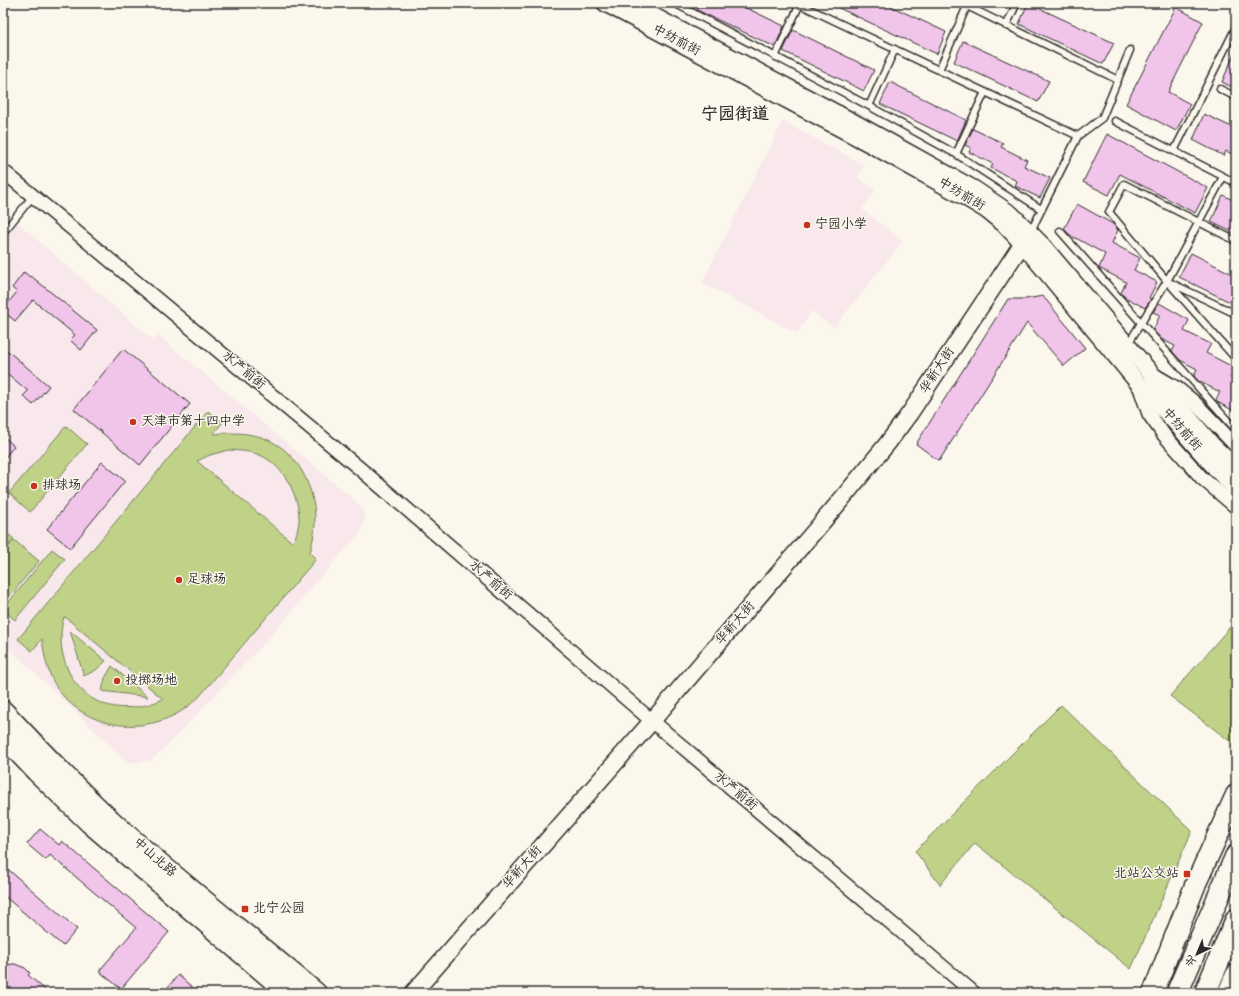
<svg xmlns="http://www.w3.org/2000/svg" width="1239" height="996" font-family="'Gochi Hand','LXGW WenKai TC',sans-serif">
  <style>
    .built { fill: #f8e8eb }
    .green { fill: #bfd288; stroke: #757e5a; fill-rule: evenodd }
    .building { fill: #f1c5ea; stroke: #2b2b2b }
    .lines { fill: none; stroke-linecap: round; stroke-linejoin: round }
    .service-casing { stroke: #2b2b2b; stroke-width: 9 }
    .minor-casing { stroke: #2b2b2b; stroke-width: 16 }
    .tertiary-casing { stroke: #2b2b2b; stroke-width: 19 }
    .primary-casing { stroke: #2b2b2b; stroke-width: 23 }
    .trunk-casing { stroke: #2b2b2b; stroke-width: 24 }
    .service { stroke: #fbf7ec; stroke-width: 6 }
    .minor { stroke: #fbf7ec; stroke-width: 13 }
    .tertiary { stroke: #fbf7ec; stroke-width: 16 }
    .primary { stroke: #fbf7ec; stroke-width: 20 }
    .trunk { stroke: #fbf7ec; stroke-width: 21 }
    .poi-dot { fill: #c8321e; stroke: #fbf7ec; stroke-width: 1.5 }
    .labels { text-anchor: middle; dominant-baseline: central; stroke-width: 3; stroke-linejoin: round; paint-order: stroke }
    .street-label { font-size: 13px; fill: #2b2b2b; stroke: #fbf7ec }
    .poi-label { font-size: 13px; fill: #2b2b2b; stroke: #fbf7ec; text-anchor: start }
    .district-label { font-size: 17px; font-weight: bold; fill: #2b2b2b; stroke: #fbf7ec }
  </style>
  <rect width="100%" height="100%" fill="#fbf7ec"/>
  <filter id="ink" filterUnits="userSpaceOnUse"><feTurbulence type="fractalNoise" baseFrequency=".025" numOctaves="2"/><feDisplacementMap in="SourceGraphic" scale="8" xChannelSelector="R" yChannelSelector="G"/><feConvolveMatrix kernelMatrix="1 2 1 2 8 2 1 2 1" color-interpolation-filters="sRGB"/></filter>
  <g filter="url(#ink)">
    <path class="built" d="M 783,121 L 864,165 L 858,177 L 875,190 L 862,209 L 903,241 L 834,328 L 812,311 L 797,333 L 702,283 Z
      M 3,210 L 153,340 L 158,335 L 359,504 L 365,515 L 364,522 L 360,532 L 270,637 L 164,749 L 150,761 L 128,763 L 3,642 Z"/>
    <path class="green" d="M 208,411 L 223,422 L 213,434 C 234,432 257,432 276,444 C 302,459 316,494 315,523 C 315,533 312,543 310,553 L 316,559 L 199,697 C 193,702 187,708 180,712 C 138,737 79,727 54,683 C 47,670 44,654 42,639 L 32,651 L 18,639 ZM 228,450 C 240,451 253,451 264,457 C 285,469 300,497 299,522 C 298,529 296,536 293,543 L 197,461 L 210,455 ZM 64,617 L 65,617 L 163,699 C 121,718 78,706 64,659 C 60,646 60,630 64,617 Z
      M 66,426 L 87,444 L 30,512 L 9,493 Z
      M 3,530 L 14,539 L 3,552 Z
      M 14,540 L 39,561 L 3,604 L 3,553 Z
      M 52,549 L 65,559 L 15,620 L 3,610 L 3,609 Z
      M 1236,620 L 1236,743 L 1235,745 L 1170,696 Z
      M 70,631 L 106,661 L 96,670 L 84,676 Z
      M 112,666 L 148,697 L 102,691 L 105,678 Z
      M 1061,705 L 1192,831 L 1131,969 L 975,843 L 940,885 L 915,851 Z"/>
    <path class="building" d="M 700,3 L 736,3 L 784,26 L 775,47 L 697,10 Z
      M 828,3 L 884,3 L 946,32 L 937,54 Z
      M 1028,3 L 1114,43 L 1103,64 L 1019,24 Z
      M 1176,7 L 1203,22 L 1168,92 L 1190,104 L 1176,131 L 1126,104 Z
      M 793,30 L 874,70 L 864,91 L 783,51 Z
      M 963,41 L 1049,81 L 1038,102 L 954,62 Z
      M 1236,50 L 1236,89 L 1222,82 Z
      M 890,82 L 966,120 L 957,141 L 880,104 Z
      M 1204,114 L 1236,129 L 1236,156 L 1226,151 L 1224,156 L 1193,140 Z
      M 973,129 L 1003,143 L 1001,147 L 1027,160 L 1024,166 L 1050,178 L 1040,198 L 1015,186 L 1017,181 L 991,168 L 993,164 L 969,152 L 971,148 L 965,145 Z
      M 1107,134 L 1208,188 L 1195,213 L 1120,174 L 1109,195 L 1083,182 Z
      M 1223,195 L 1236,202 L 1236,234 L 1211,222 Z
      M 1077,204 L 1113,224 L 1118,230 L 1112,243 L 1140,258 L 1134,270 L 1157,282 L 1149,298 L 1151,299 L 1145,308 L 1125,297 L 1121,293 L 1126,282 L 1099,268 L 1105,254 L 1070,235 L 1064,229 Z
      M 1191,253 L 1236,276 L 1236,305 L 1179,277 Z
      M 24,272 L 30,277 L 31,276 L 97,330 L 81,350 L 70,340 L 75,335 L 33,300 L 15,321 L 3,311 L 3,309 L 17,292 L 12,288 Z
      M 1043,296 L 1085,348 L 1064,366 L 1027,323 L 939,461 L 916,444 L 1008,299 L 1026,299 Z
      M 1159,303 L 1189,320 L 1184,331 L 1211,344 L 1206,353 L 1235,368 L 1230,378 L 1236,381 L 1236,412 L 1219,403 L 1216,400 L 1220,392 L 1198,381 L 1194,376 L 1197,369 L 1180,360 L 1172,351 L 1175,346 L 1161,339 L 1153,330 L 1160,315 L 1153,312 Z
      M 3,347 L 49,386 L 33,405 L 23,396 L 28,391 L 3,370 Z
      M 123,349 L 190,404 L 140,465 L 74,409 Z
      M 3,436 L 14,446 L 3,460 Z
      M 102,462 L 125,481 L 70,548 L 47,529 Z
      M 40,829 L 59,845 L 62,841 L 169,932 L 121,989 L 99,971 L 136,928 L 50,855 L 46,860 L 27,844 Z
      M 3,865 L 77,929 L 63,946 L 3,895 Z
      M 12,964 L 15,964 L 25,968 L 30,973 L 28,975 L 49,993 L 3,993 L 3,966 Z
      M 178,975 L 199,993 L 163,993 Z"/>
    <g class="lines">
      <g class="service-casing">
        <path id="service" d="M 679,3 L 678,5 L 869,106 L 956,154 L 1041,209
          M 797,3 L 1078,136
          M 961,3 L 1118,80
          M 1006,26 L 1017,3
          M 775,57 L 800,4
          M 939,70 L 967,6
          M 1220,89 L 1236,97
          M 869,106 L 895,49
          M 1115,121 L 1236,183
          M 1174,151 L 1236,27
          M 956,154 L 985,92
          M 6,229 L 33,196
          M 1031,231 L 1078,136 L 1102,118 L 1130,50
          M 1060,231 L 1236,430
          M 1236,241 L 1124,184 L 1109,212 L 1167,281 L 1236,359
          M 1171,283 L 1236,314
          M 1128,344 L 1167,281 L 1223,177"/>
      </g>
      <g class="minor-casing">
        <path id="minor" d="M 3,171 L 365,473 L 652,721 L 974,993
          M 1156,376 L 1178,389 L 1194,402 L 1236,446
          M 1139,385 L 1149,414 L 1164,435 L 1202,478 L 1236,507"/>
      </g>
      <g class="tertiary-casing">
        <path id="tertiary" d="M 605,3 L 870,144 L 963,196 L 986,210 L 1004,224 L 1022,243 L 1138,383 C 1173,416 1201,456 1236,489
          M 629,3 L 855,123 L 974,189 L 1011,214 L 1043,246 L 1212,445 L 1236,468
          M 413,993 L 652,721 L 836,506 L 887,444 L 910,413 L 1030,232"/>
      </g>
      <g class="primary-casing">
        <path id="primary" d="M 3,711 C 36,746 68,780 103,813 C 171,876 245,933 316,993
          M 3,736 L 36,771 L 91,824 L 288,993
          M 1153,993 L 1196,883 L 1236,795
          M 1228,993 L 1236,975"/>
      </g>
      <g class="trunk-casing">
        <path id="trunk" d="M 1177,993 L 1236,856
          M 1205,993 L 1236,920"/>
      </g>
      <use href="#service" class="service"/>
      <use href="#minor" class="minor"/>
      <use href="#tertiary" class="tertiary"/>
      <use href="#primary" class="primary"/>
      <use href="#trunk" class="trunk"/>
    </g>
  </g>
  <g class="poi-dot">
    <circle cx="807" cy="225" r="4"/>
    <circle cx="133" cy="422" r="4"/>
    <circle cx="34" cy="486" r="4"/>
    <circle cx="179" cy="580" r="4"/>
    <circle cx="117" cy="681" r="4"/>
    <rect x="1183" y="870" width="8" height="8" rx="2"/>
    <rect x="241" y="905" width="8" height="8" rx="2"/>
  </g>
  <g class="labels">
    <g class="street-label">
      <text transform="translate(676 41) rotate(28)">中纺前街</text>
      <text transform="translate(961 195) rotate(31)">中纺前街</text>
      <text transform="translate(243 371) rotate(40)">水产前街</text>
      <text transform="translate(938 371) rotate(-57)">华新大街</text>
      <text transform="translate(1181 430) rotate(49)">中纺前街</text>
      <text transform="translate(490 581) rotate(41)">水产前街</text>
      <text transform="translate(736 624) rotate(-49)">华新大街</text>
      <text transform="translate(735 792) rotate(40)">水产前街</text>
      <text transform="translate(154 858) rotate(41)">中山北路</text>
      <text transform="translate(523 868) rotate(-49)">华新大街</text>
    </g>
    <g class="poi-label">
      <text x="815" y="225">宁园小学</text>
      <text x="141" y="422">天津市第十四中学</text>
      <text x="42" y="486">排球场</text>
      <text x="187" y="580">足球场</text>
      <text x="125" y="681">投掷场地</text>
      <text x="1179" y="874" text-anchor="end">北站公交站</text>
      <text x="253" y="909">北宁公园</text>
    </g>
    <g class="district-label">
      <text x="735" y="116">宁园街道</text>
    </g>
  </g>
  <rect width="1239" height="996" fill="none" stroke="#fbf7ec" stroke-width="16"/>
  <rect x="8" y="8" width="1223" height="980" fill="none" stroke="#2b2b2b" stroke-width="1.5" filter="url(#ink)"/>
  <g transform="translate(1197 954) rotate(224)" stroke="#fbf7ec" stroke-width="3" paint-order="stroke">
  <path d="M0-3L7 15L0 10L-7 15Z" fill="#2b2b2b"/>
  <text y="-6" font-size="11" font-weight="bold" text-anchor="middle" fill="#2b2b2b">北</text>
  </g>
</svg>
